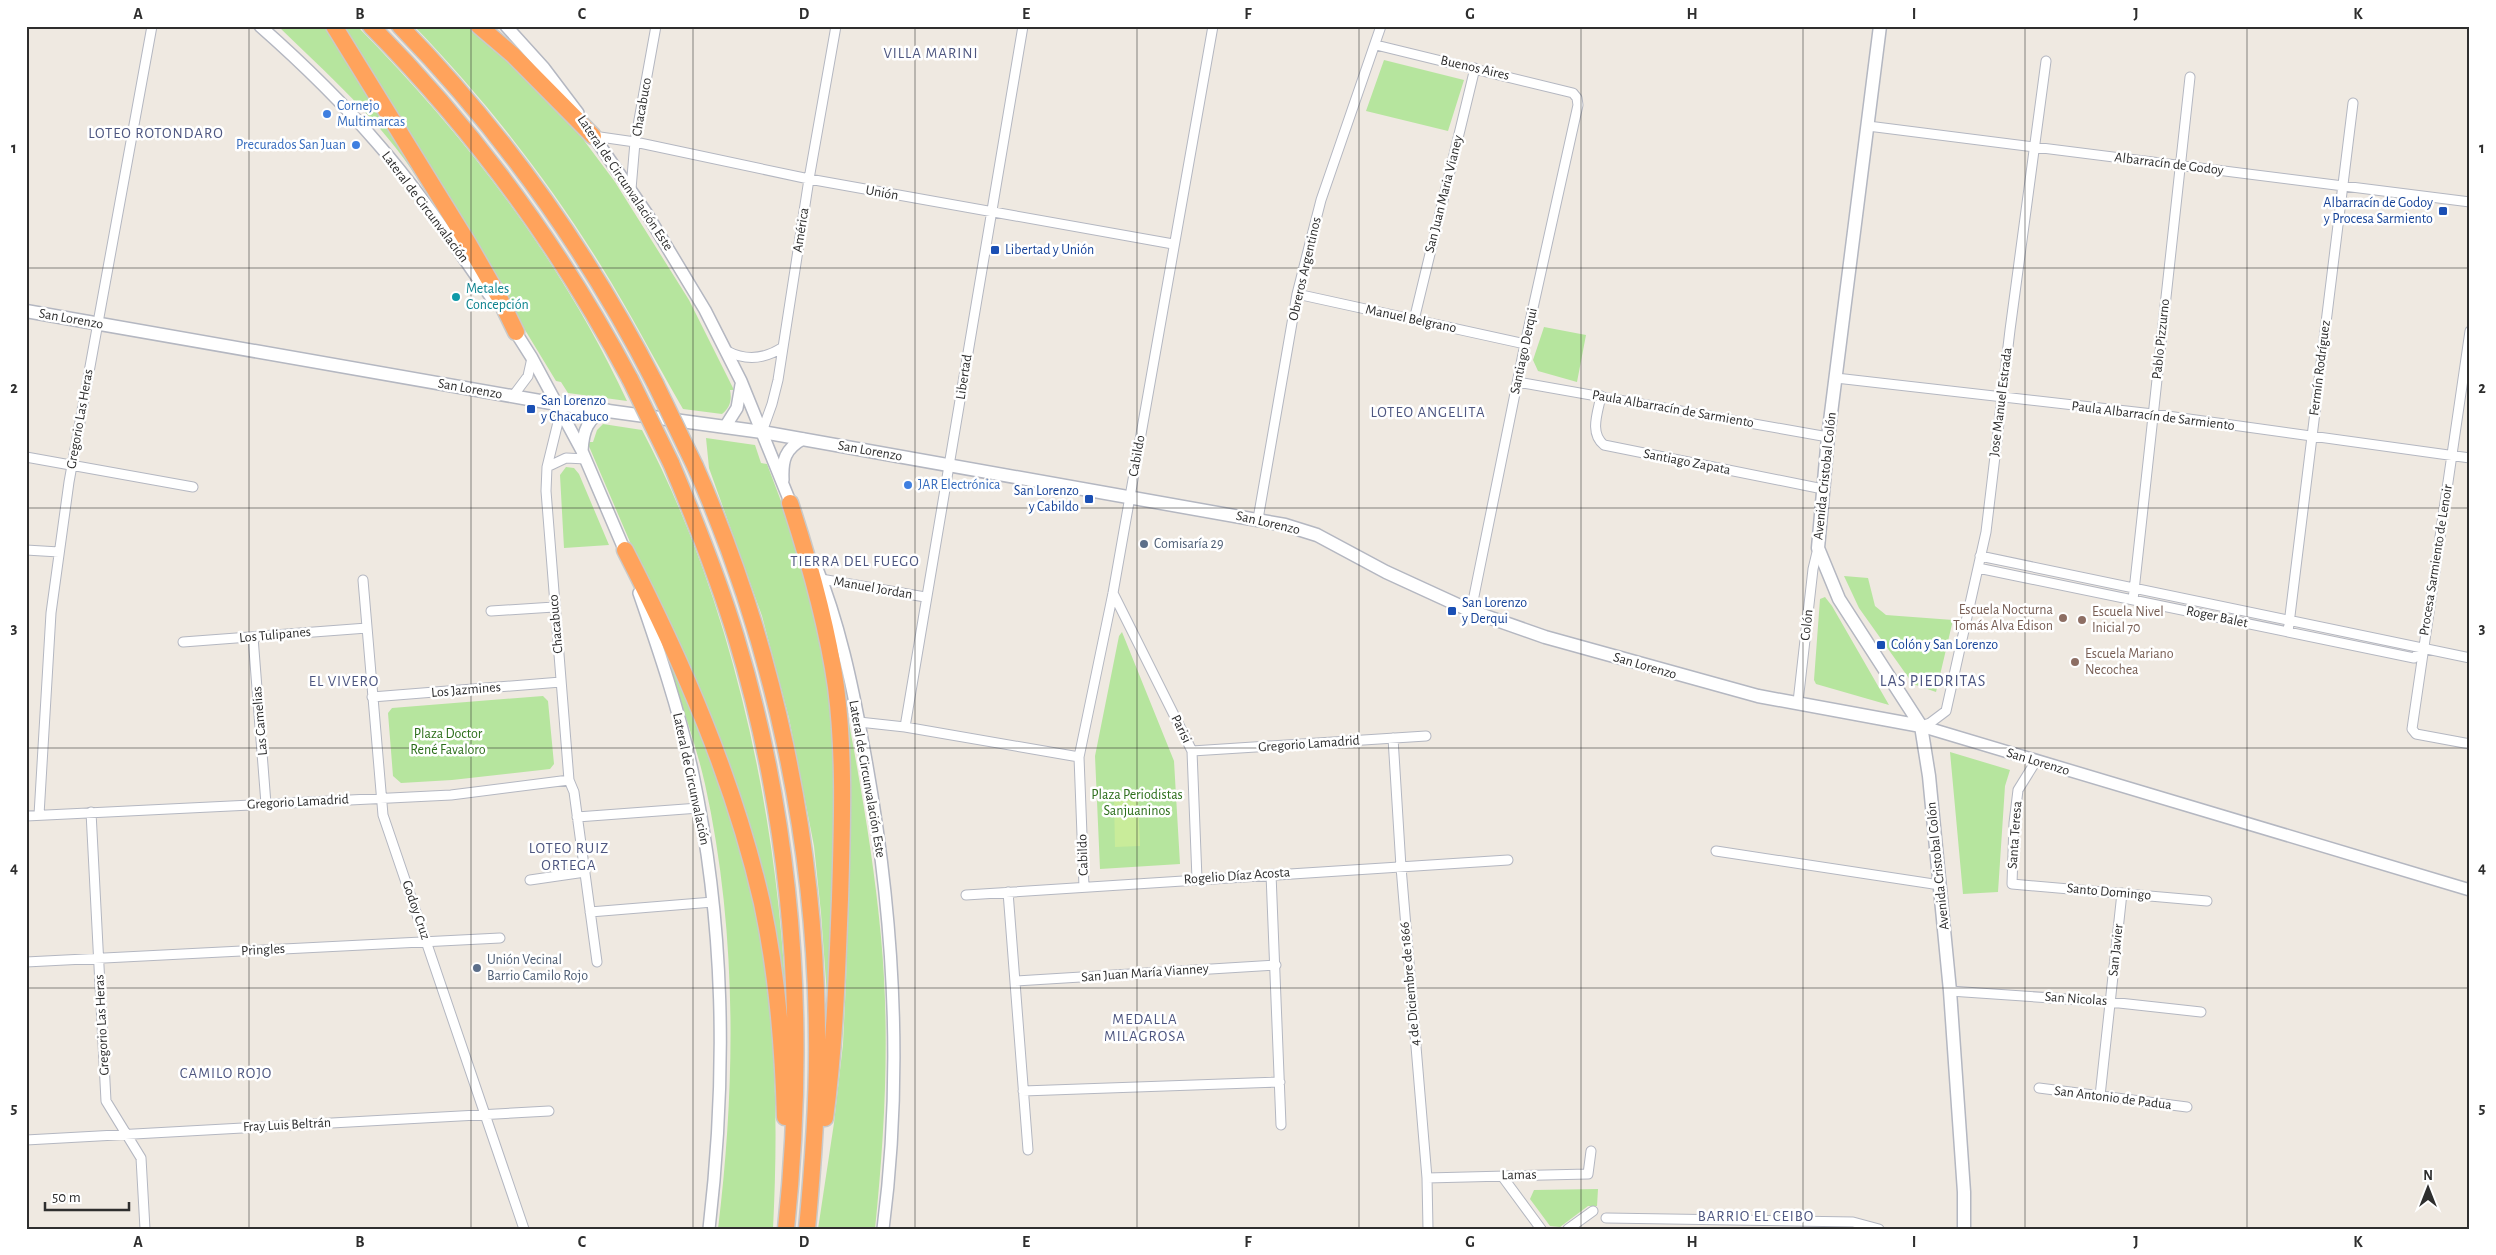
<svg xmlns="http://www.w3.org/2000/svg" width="2496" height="1255" font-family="'Alegreya Sans',sans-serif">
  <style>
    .green { fill: #b6e59e }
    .pitch { fill: #c9ec9a }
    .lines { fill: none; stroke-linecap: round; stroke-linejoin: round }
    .minor-casing { stroke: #b4b7c1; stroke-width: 11 }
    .tertiary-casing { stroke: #b4b7c1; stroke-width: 14 }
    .secondary-casing { stroke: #b4b7c1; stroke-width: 15 }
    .motorway-casing { stroke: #c9c9c9; stroke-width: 19 }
    .minor { stroke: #fff; stroke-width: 9 }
    .tertiary { stroke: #fff; stroke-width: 11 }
    .secondary { stroke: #fff; stroke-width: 12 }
    .motorway { stroke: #ffa35c; stroke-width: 16 }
    .motorway-bridge-casing { stroke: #c9c9c9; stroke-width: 19; stroke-linecap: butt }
    .motorway-bridge { stroke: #ffa35c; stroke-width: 16 }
    .grid { fill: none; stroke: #2e2e2e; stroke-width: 1; stroke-opacity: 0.55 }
    .shop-dot { fill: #3f7fe0; stroke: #fff; stroke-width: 2 }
    .transit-dot { fill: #1a4fb4; stroke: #fff; stroke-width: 2 }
    .culture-dot { fill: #0f9aa8; stroke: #fff; stroke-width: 2 }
    .service-dot { fill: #5c6f8a; stroke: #fff; stroke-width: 2 }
    .education-dot { fill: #8d6e63; stroke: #fff; stroke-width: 2 }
    .labels { text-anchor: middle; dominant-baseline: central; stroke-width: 5; stroke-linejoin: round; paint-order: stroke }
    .street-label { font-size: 14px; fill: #2e2e2e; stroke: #fff }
    .shop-label { font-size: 14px; fill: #366cbe; stroke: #fff; text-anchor: start }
    .transit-label { font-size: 14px; fill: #164399; stroke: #fff; text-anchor: start }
    .culture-label { font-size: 14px; fill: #0d838f; stroke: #fff; text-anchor: start }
    .service-label { font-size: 14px; fill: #4e5e75; stroke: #fff; text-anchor: start }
    .education-label { font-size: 14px; fill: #785e54; stroke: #fff; text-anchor: start }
    .park-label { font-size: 14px; fill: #2c6e1b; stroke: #fff }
    .neighbourhood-label { font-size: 15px; letter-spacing: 1px; fill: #4d5680; stroke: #fff }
    .quarter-label { font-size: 16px; letter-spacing: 1px; fill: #4d5680; stroke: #fff }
    .neatline { fill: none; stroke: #2e2e2e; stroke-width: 2 }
    .grid-label { font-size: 16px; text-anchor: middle; font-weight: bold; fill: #2e2e2e }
  </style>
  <rect width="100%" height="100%" fill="#efe9e1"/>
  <path class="green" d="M 278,26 L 325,26 L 421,177 L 418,179 C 381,121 327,74 278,26 Z
    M 340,26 L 357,26 C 466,136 562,261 627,401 L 568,393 L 561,382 L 556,381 Z
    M 414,26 L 474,26 L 568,119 L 615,182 L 689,300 L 734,390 L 730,390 C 732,400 730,408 722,414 L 683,409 C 655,361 630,312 600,264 C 547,179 484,98 414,26 Z
    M 1384,60 L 1464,80 L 1448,131 L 1366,111 Z
    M 1544,327 L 1586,335 L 1577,382 L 1538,371 L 1533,360 Z
    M 603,424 L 642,430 C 736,607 783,837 787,1037 L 774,945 L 672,640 L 588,444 L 588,442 L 593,442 L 597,430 Z
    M 706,438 L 755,445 L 761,463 L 767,464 L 796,541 L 824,643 L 838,777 L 828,1009 L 821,913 L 814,846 L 789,718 L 762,616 L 709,468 Z
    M 566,467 L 574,468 L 579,474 L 609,545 L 564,548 L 560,475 Z
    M 1844,576 L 1868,578 L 1875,606 L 1886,615 L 1953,620 L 1936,692 L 1913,684 L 1859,608 Z
    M 1825,597 L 1832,606 L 1889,705 L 1816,684 L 1814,680 L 1820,599 Z
    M 651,606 C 686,695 724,784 747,876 C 776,993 779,1110 773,1229 L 718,1229 C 736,1082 737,929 705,784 C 691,723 666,666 651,606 Z
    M 1122,632 L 1174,761 L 1180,864 L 1100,869 L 1095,756 L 1119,636 Z
    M 840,674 C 856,761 873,848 881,937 C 890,1033 885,1132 875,1229 L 818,1229 L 834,1123 L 843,1044 L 846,982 L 851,774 L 848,732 Z
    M 543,696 L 548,701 L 554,764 L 550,769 L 452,780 L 401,783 L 393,776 L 388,713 L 392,708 Z
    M 1950,752 L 2010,770 L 2005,786 L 1998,892 L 1963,894 Z
    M 1598,1189 L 1597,1206 L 1588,1206 L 1560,1227 L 1550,1226 L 1530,1199 L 1534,1190 Z"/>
  <path class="pitch" d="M 1114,799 L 1138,799 L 1140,846 L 1115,847 Z"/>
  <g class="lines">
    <g class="minor-casing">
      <path id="minor" d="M 1376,45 L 1573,93 L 1577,98 L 1578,105 L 1525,344 L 1471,611
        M 1868,126 L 2470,202
        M 593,136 L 635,142 L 809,179 L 1173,244
        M 631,189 L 635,142 L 656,26
        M 1297,294 L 1525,344
        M 1414,320 L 1475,68
        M 2470,331 L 2412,729 L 2416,734 L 2470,744
        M 727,351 C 746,361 765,359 783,347
        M 1836,378 L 2153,414 L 2470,458
        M 1518,382 L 1828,437
        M 513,396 L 528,376 L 532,358
        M 1601,396 C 1598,412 1589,433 1604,445 L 1823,489
        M 561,410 L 547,467 L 546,491 L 569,780 L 574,792 L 597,962
        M 762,432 L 772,404 L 778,380 L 809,179 L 836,26
        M 26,457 L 193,487
        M 547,467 L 566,458 L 586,459
        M 1258,519 L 1297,294 L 1321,200 L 1381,26
        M 26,550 L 59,552
        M 1980,556 L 2470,658
        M 1978,568 L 2414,658 L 2423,648
        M 821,579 L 925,597
        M 363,580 L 383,815 L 524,1229
        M 1113,593 L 1192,751 L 1197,879
        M 2133,600 L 2190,77
        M 491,611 L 554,607
        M 2288,632 L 2353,103
        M 253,637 L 266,804
        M 183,642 L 367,628
        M 372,697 L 561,682
        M 1798,702 L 1813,569 L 1818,548
        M 859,722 L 905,727 L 1079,757
        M 1921,726 L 1930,723 L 1946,711 L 1986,532 L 2010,330 L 2046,61
        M 905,727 L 1023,26
        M 1393,738 L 1401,867 L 1427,1178 L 1428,1229
        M 1192,751 L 1426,736
        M 2036,761 L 2018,790 L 2014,823 L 2012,884 L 2207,901
        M 91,812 L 106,1101 L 141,1158 L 145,1229
        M 39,815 L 51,613 L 69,482 L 152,26
        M 26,816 L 451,795 L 569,780
        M 577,817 L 699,808
        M 1716,851 L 1940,885
        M 1271,874 L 1281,1125
        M 530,880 L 585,872
        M 1084,887 L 1079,757 L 1113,593 L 1213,26
        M 1008,892 L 1028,1150
        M 966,895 L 1508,860
        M 590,912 L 713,902
        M 26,962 L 500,938
        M 1015,981 L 1276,965
        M 1950,991 L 2110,1002 L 2201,1012
        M 2039,1088 L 2187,1107
        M 1023,1091 L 1280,1082
        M 2100,1096 L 2122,893
        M 26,1140 L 549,1111
        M 1502,1176 L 1541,1229
        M 1427,1178 L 1588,1174 L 1591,1151
        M 1606,1218 L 1853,1222 L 1879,1229
        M 1568,1229 L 1593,1211"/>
    </g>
    <g class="tertiary-casing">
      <path id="tertiary" d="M 260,26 C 302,63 342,102 378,144 C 421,193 456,248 493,300
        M 506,26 L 544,68 L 578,113
        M 590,131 L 647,214 L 705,310 L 741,381 L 793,509
        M 513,328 L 532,358 L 582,451 L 627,556
        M 725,427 L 737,408 L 741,385
        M 582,451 C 583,432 587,417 607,410
        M 783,480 C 782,460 785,449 803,439
        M 816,566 C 839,622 852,684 863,744 C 893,903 904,1068 883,1229
        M 639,593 C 659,651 679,710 692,770 C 725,924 727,1074 709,1229
        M 1921,726 L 2470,890"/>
    </g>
    <g class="secondary-casing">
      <path id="secondary" d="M 1880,26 L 1828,437 L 1818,548 L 1839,599 L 1921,726 L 1929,776 L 1950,991 L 1964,1192 L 1964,1229
        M 26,311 L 557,404 L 762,432 L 1285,525 L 1317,535 L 1386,572 L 1471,611 L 1545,637 L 1758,696 L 1921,726"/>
    </g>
    <g class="motorway-casing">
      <path id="motorway" d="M 334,26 L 468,243 L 498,295 L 516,332
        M 371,26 C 475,131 561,249 630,379
        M 400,26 C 502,131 588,252 655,383
        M 479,26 L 513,55 L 593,136
        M 671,463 C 695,520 718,578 736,637 C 794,829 807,1030 786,1229
        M 695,466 C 774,644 816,843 817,1037 C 818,1101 813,1165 807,1229
        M 790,503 C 810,564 827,624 836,687 C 845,757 842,828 840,899 C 837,972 835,1045 825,1118
        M 625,550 C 682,661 734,780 762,903 C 777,973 783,1045 785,1117"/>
    </g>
    <use href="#minor" class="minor"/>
    <use href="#tertiary" class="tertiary"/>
    <use href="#secondary" class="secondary"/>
    <use href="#motorway" class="motorway"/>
    <g class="motorway-bridge-casing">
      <path id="motorway-bridge" d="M 630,379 L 671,463
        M 655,383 L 695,466"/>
    </g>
    <use href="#motorway-bridge" class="motorway-bridge"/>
  </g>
  <path class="grid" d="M 249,26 L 249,1229M 471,26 L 471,1229M 693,26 L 693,1229M 915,26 L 915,1229M 1137,26 L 1137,1229M 1359,26 L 1359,1229M 1581,26 L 1581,1229M 1803,26 L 1803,1229M 2025,26 L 2025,1229M 2247,26 L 2247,1229M 26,268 L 2470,268M 26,508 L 2470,508M 26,748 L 2470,748M 26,988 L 2470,988"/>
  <g class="shop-dot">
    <circle cx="327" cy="114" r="5"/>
    <circle cx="356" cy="145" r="5"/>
    <circle cx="908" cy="485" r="5"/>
  </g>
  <g class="transit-dot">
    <rect x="2438" y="206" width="10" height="10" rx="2.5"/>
    <rect x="990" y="245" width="10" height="10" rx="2.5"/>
    <rect x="526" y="404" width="10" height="10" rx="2.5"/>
    <rect x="1084" y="494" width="10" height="10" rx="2.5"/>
    <rect x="1447" y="606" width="10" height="10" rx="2.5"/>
    <rect x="1876" y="640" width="10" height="10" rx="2.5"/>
  </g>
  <circle class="culture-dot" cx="456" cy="297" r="5"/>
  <g class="service-dot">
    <circle cx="1144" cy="544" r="5"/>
    <circle cx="477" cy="968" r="5"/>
  </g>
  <g class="education-dot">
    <circle cx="2063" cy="618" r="5"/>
    <circle cx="2082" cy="620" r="5"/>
    <circle cx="2075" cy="662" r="5"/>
  </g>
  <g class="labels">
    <g class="street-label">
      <text transform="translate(1475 68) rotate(13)">Buenos Aires</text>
      <text transform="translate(642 107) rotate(-80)">Chacabuco</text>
      <text transform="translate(2169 164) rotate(7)">Albarracín de Godoy</text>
      <text transform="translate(625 183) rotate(56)">Lateral de Circunvalación Este</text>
      <text transform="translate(882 193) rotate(10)">Unión</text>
      <text transform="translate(1444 194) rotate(-76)">San Juan Maria Vianey</text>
      <text transform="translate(425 207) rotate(53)">Lateral de Circunvalación</text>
      <text transform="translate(801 230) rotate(-81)">América</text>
      <text transform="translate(1305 269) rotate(-77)">Obreros Argentinos</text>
      <text transform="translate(71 319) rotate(10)">San Lorenzo</text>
      <text transform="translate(1411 319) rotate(12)">Manuel Belgrano</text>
      <text transform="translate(2161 339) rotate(-84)">Pablo Pizzurno</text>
      <text transform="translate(1524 351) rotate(-78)">Santiago Derqui</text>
      <text transform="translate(2320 368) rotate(-83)">Fermín Rodríguez</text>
      <text transform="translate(964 377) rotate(-81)">Libertad</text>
      <text transform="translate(470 389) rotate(10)">San Lorenzo</text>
      <text transform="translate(2001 402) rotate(-83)">Jose Manuel Estrada</text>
      <text transform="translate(1673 409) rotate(10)">Paula Albarracín de Sarmiento</text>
      <text transform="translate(2153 416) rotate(7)">Paula Albarracín de Sarmiento</text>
      <text transform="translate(80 419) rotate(-80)">Gregorio Las Heras</text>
      <text transform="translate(870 451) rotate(10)">San Lorenzo</text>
      <text transform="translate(1137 456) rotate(-80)">Cabildo</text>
      <text transform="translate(1687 462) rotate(11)">Santiago Zapata</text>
      <text transform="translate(1825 476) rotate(-84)">Avenida Cristobal Colón</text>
      <text transform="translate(1268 523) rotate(13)">San Lorenzo</text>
      <text transform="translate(2436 560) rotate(-81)">Procesa Sarmiento de Lenoir</text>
      <text transform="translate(873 588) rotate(10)">Manuel Jordan</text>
      <text transform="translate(2217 617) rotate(12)">Roger Balet</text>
      <text transform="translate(556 624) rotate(-95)">Chacabuco</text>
      <text transform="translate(1807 625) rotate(-84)">Colón</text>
      <text transform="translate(275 635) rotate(-5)">Los Tulipanes</text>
      <text transform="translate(1645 666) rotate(16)">San Lorenzo</text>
      <text transform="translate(466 690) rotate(-5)">Los Jazmines</text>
      <text transform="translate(260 721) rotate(-95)">Las Camelias</text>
      <text transform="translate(1181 729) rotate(64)">Parisi</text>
      <text transform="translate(1309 744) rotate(-4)">Gregorio Lamadrid</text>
      <text transform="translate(2038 762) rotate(17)">San Lorenzo</text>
      <text transform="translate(691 779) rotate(78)">Lateral de Circunvalación</text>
      <text transform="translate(867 779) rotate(80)">Lateral de Circunvalación Este</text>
      <text transform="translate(298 802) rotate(-3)">Gregorio Lamadrid</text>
      <text transform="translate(2015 835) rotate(-86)">Santa Teresa</text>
      <text transform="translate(1083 855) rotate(-92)">Cabildo</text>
      <text transform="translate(1938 866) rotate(-96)">Avenida Cristobal Colón</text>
      <text transform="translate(1237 876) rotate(-4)">Rogelio Díaz Acosta</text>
      <text transform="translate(2109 892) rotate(5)">Santo Domingo</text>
      <text transform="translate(416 910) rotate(71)">Godoy Cruz</text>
      <text transform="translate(263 950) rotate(-3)">Pringles</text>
      <text transform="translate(2116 950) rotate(-84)">San Javier</text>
      <text transform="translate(1145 973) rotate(-4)">San Juan María Vianney</text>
      <text transform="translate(1410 984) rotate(-95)">4 de Diciembre de 1866</text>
      <text transform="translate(2076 999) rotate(4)">San Nicolas</text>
      <text transform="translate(102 1025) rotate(-93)">Gregorio Las Heras</text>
      <text transform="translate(2113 1098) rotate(7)">San Antonio de Padua</text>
      <text transform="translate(287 1125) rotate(-3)">Fray Luis Beltrán</text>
      <text transform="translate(1519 1175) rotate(-1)">Lamas</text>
    </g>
    <g class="shop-label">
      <text x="337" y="106">Cornejo<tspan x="337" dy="16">Multimarcas</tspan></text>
      <text x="346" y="145" text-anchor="end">Precurados San Juan</text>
      <text x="918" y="485">JAR Electrónica</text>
    </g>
    <g class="transit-label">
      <text x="2433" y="203" text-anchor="end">Albarracín de Godoy<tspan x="2433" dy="16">y Procesa Sarmiento</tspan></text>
      <text x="1005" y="250">Libertad y Unión</text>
      <text x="541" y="401">San Lorenzo<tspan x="541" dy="16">y Chacabuco</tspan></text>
      <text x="1079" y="491" text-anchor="end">San Lorenzo<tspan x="1079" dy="16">y Cabildo</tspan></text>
      <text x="1462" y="603">San Lorenzo<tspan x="1462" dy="16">y Derqui</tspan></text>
      <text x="1891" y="645">Colón y San Lorenzo</text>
    </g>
    <g class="culture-label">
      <text x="466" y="289">Metales<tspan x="466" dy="16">Concepción</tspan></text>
    </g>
    <g class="service-label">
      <text x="1154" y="544">Comisaría 29</text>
      <text x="487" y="960">Unión Vecinal<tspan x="487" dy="16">Barrio Camilo Rojo</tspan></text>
    </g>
    <g class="education-label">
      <text x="2053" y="610" text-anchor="end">Escuela Nocturna<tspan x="2053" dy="16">Tomás Alva Edison</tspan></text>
      <text x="2092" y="612">Escuela Nivel<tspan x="2092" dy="16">Inicial 70</tspan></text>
      <text x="2085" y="654">Escuela Mariano<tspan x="2085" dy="16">Necochea</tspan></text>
    </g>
    <g class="park-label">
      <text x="448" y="734">Plaza Doctor<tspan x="448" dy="16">René Favaloro</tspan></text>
      <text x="1137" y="795">Plaza Periodistas<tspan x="1137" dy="16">Sanjuaninos</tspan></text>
    </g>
    <g class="neighbourhood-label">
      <text x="931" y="53">VILLA MARINI</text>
      <text x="156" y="133">LOTEO ROTONDARO</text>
      <text x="1428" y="412">LOTEO ANGELITA</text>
      <text x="855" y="561">TIERRA DEL FUEGO</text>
      <text x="344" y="681">EL VIVERO</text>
      <text x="569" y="848">LOTEO RUIZ<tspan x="569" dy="17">ORTEGA</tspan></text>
      <text x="1145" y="1019">MEDALLA<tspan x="1145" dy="17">MILAGROSA</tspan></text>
      <text x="226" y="1073">CAMILO ROJO</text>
      <text x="1756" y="1216">BARRIO EL CEIBO</text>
    </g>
    <g class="quarter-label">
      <text x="1933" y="681">LAS PIEDRITAS</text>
    </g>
  </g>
  <rect width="2496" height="1255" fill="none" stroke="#ffffff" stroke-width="55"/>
  <g transform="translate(2428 1188)" stroke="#ffffff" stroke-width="4" paint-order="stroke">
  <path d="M0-4L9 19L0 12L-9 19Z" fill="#2e2e2e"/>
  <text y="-8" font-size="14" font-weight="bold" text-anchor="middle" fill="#2e2e2e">N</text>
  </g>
  <path d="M45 1202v8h84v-8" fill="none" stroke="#2e2e2e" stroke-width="2.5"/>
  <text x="52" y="1202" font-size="15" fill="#2e2e2e" stroke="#ffffff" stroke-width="4" paint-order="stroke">50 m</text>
  <rect x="28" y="28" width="2440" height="1200" class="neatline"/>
  <g class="grid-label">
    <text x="138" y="19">A</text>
    <text x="360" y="19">B</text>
    <text x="582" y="19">C</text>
    <text x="804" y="19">D</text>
    <text x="1026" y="19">E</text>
    <text x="1248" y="19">F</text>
    <text x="1470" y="19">G</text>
    <text x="1692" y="19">H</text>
    <text x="1914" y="19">I</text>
    <text x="2136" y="19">J</text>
    <text x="2358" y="19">K</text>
    <text x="14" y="153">1</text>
    <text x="2482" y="153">1</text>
    <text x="14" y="393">2</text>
    <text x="2482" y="393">2</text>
    <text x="14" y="633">3</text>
    <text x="2482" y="633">3</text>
    <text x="14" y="873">4</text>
    <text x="2482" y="873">4</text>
    <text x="14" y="1113">5</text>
    <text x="2482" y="1113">5</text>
    <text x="138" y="1247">A</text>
    <text x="360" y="1247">B</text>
    <text x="582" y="1247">C</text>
    <text x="804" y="1247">D</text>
    <text x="1026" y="1247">E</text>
    <text x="1248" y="1247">F</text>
    <text x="1470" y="1247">G</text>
    <text x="1692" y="1247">H</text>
    <text x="1914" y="1247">I</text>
    <text x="2136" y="1247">J</text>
    <text x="2358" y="1247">K</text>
  </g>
</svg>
